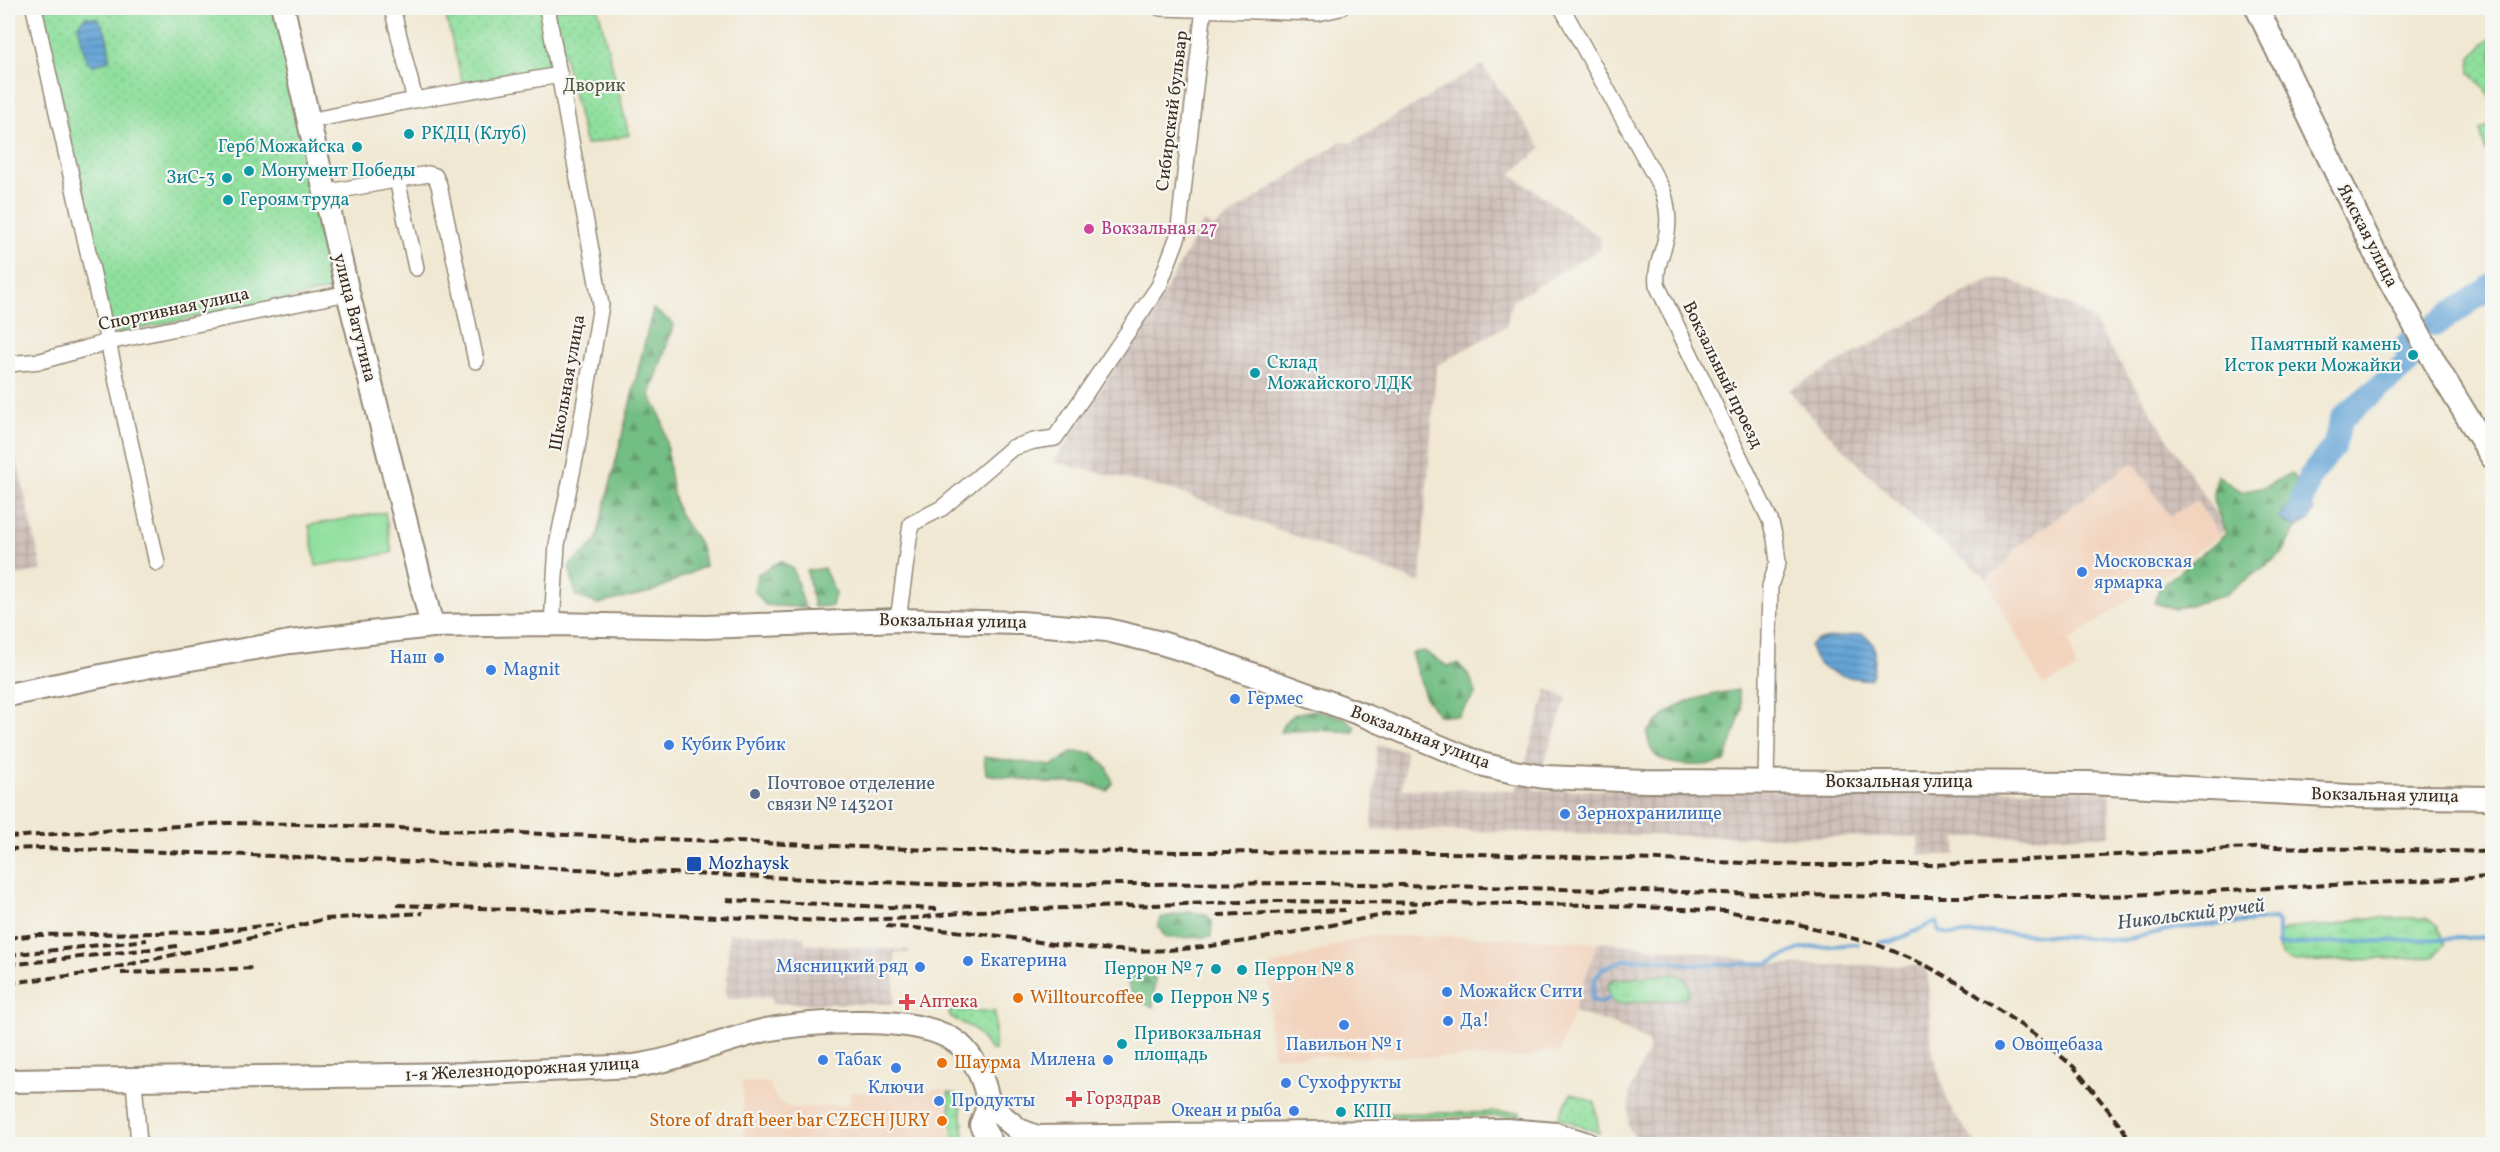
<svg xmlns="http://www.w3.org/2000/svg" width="2500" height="1152" font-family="Vollkorn,serif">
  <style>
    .built { fill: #f2d4be }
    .industrial { fill: url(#industrial-grid) }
    .green { fill: url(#green-dots); stroke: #65845e; stroke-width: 1.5 }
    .forest { fill: url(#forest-firs); stroke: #577451; stroke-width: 1.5 }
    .wetland { fill: url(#wetland-marsh); stroke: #65845e; stroke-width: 1.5 }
    .pitch { fill: #8fdf9d; stroke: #65845e; stroke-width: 1.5 }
    .water { fill: url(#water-rules); stroke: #50677a; stroke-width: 1.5 }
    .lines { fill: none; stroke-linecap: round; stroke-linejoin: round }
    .stream { stroke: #65a4d7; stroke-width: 4 }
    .river { stroke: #65a4d7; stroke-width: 24 }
    .street-casing { stroke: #968978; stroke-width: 18 }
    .secondary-casing { stroke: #968978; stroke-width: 26 }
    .street { stroke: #fff; stroke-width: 15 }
    .secondary { stroke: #fff; stroke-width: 22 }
    .rail { stroke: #3b2a1e; stroke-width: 4; stroke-dasharray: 9 4.5; stroke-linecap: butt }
    .culture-dot { fill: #0f9aa8; stroke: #f6f6f2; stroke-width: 2 }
    .hotel-dot { fill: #d1479c; stroke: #f6f6f2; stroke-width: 2 }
    .shop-dot { fill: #3f7fe0; stroke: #f6f6f2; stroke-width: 2 }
    .service-dot { fill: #5c6f8a; stroke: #f6f6f2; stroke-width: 2 }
    .transit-dot { fill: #1a4fb4; stroke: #f6f6f2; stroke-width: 2 }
    .food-dot { fill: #e8710a; stroke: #f6f6f2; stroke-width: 2 }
    .health-dot { fill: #e0444e; stroke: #f6f6f2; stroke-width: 2 }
    .labels { text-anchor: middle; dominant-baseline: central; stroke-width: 4.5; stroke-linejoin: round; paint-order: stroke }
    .park-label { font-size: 18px; fill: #50573e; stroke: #f6f6f2 }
    .street-label { font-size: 18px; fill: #3b2a1e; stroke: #f6f6f2 }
    .culture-label { font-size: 18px; fill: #0d838f; stroke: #f6f6f2; text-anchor: start }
    .hotel-label { font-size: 18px; fill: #b23c85; stroke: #f6f6f2; text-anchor: start }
    .shop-label { font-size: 18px; fill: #366cbe; stroke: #f6f6f2; text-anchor: start }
    .service-label { font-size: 18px; fill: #4e5e75; stroke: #f6f6f2; text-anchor: start }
    .transit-label { font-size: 18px; fill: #164399; stroke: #f6f6f2; text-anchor: start }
    .food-label { font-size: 18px; fill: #c56008; stroke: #f6f6f2; text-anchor: start }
    .health-label { font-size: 18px; fill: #be3a42; stroke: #f6f6f2; text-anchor: start }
    .water-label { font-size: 20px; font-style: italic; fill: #4a555f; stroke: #f6f6f2 }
  </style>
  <defs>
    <pattern id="industrial-grid" width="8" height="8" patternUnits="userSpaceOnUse" patternTransform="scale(1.5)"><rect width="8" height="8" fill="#cfc0ba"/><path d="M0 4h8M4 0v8" fill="none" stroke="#b3a59f"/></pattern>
    <pattern id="green-dots" width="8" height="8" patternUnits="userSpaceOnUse" patternTransform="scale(1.5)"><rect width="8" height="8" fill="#8fdf9d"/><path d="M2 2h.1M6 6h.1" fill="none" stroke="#7cc087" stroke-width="1.8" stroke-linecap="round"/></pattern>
    <pattern id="forest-firs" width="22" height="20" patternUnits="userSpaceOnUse" patternTransform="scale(1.5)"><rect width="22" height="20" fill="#73be84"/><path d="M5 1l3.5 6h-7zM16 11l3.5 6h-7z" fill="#609b6b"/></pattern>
    <pattern id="wetland-marsh" width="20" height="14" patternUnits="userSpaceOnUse" patternTransform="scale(1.5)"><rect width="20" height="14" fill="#8fdf9d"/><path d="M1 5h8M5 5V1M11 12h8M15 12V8" fill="none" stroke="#7cc087"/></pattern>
    <pattern id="water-rules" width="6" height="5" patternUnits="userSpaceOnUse" patternTransform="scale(1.5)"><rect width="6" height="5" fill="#65a4d7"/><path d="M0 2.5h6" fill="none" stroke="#5486ae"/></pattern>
  </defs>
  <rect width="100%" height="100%" fill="#f6f6f2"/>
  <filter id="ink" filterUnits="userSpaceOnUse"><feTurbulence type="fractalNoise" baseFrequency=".0167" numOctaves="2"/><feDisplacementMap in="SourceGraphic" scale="12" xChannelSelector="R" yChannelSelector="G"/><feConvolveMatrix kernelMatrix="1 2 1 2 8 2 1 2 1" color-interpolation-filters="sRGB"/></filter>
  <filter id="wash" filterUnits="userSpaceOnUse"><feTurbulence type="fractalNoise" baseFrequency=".008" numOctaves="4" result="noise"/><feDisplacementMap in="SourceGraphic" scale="24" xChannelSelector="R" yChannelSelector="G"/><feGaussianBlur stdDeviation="1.35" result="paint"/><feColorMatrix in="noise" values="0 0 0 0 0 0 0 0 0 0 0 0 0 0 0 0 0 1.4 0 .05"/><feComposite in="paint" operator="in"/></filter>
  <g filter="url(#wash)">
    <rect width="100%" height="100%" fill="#f0e8d2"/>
    <path class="built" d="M 2133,462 L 2170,515 L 2196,500 L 2220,535 L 2070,641 L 2076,670 L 2043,686 L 1987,579 L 2005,564 L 2013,550 Z
      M 1365,936 L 1455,936 L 1598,942 L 1559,1053 L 1548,1050 L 1524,1058 L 1274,1056 L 1270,1041 L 1269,967 Z
      M 742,1082 L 769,1083 L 777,1100 L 790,1108 L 848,1105 L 851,1092 L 917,1092 L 944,1088 L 951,1144 L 745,1144 Z"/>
    <path class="industrial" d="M 1482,65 L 1542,148 L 1511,174 L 1601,238 L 1600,249 L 1512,301 L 1506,326 L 1436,366 L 1420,583 L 1173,490 L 1054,462 L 1116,365 L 1150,307 L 1155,309 L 1203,222 L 1213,227 L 1341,141 L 1350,143 Z
      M 2008,279 L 2081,311 L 2094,322 L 2225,529 L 2220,535 L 2196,500 L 2170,516 L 2133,462 L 2013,550 L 2005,564 L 1987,579 L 1911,517 L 1808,413 L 1789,390 L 1965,292 L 1992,280 Z
      M 8,422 L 42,570 L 8,578 Z
      M 1547,689 L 1567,698 L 1534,790 L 2110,790 L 2110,836 L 1957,837 L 1956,855 L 1919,855 L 1918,837 L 1750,837 L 1372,829 L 1377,745 L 1406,751 L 1402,789 L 1517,790 Z
      M 729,933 L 804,936 L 805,944 L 910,950 L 909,953 L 895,953 L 893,1004 L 773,1003 L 772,997 L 726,998 Z
      M 1598,942 L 1691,951 L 1780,965 L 1927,966 L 1932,1052 L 1949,1106 L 1976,1144 L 1646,1144 L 1637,1139 L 1628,1127 L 1630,1090 L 1649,1048 L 1648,1041 L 1613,1024 L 1573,1012 Z"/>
    <path class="green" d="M 41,8 L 277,8 L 341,288 L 113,334 Z
      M 444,8 L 544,8 L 557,73 L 464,89 Z
      M 558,8 L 598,8 L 629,135 L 586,145 L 553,10 Z
      M 2492,37 L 2492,106 L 2490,96 L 2470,73 L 2471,57 Z
      M 2492,124 L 2492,159 L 2486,152 L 2480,130 Z
      M 948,1009 L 995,1012 L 995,1050 L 991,1050 L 973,1028 L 951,1018 Z
      M 948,1092 L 956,1094 L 960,1100 L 965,1144 L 954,1144 Z
      M 1572,1093 L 1595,1103 L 1599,1133 L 1558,1117 Z
      M 1520,1112 L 1520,1116 L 1354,1118 L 1354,1114 Z"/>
    <path class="forest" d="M 653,309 L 674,324 L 650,395 C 654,404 661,414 663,424 C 669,452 668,481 677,508 C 686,532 702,535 705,566 L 651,592 L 598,604 L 576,596 L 569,566 L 596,542 Z
      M 2291,473 L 2298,484 L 2296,502 L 2284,508 L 2288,524 L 2297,527 L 2282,554 L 2223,596 L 2175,609 L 2155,603 L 2159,588 L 2226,534 L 2213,501 L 2217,475 L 2241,492 L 2265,487 Z
      M 781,561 L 793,569 L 805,608 L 765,605 L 754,590 L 758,574 Z
      M 824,568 L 835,593 L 832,606 L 814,607 L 807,571 Z
      M 1424,651 L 1447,666 L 1458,664 C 1468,672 1472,680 1476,693 L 1458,716 L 1438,715 L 1426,699 L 1411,653 Z
      M 1738,690 L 1742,709 L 1725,762 C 1707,766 1669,768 1655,755 C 1650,750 1648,740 1647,733 C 1673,701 1700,696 1738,690 Z
      M 1314,710 L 1345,718 L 1355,727 L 1354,732 L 1314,730 L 1280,732 C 1287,714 1296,713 1314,710 Z
      M 1072,752 L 1093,753 L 1108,769 L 1113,783 L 1107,791 L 1086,783 L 1047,783 L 986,774 L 984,757 L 1052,766 Z
      M 1189,912 L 1206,914 L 1212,922 L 1211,937 L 1166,938 L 1158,926 L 1160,918 Z
      M 1149,972 L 1155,977 L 1153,1007 L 1137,1001 L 1129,988 L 1127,978 L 1135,974 Z"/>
    <path class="wetland" d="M 2360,918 L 2426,918 L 2438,926 L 2444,944 L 2434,957 L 2295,962 L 2283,957 L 2278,945 L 2279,933 C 2296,924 2312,926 2331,926 C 2341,925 2351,921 2360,918 Z
      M 1672,974 C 1682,975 1686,979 1690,989 L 1686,998 L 1616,1004 L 1610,997 L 1607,986 L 1612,980 Z"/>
    <path class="pitch" d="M 385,512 L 392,553 L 316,566 L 309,525 Z"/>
    <path class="water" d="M 85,17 L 97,18 C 106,26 110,48 109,60 L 92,66 L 86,60 L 78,25 Z
      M 2302,501 L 2309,503 L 2314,510 L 2309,520 L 2297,527 L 2288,524 L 2279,518 L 2284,508 Z
      M 1862,634 C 1881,643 1875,661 1872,677 L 1869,679 C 1861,680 1856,678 1849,677 C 1830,674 1813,667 1810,645 L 1817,640 Z"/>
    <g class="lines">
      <path class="stream" d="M 1880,942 L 1891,942 L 1936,922 L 1939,931 L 1951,935 L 1992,932 L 2123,940 L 2177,928 L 2275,919 L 2278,923 L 2278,945 L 2492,937
        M 1610,997 L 1601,1003 L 1592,1000 L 1595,979 L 1603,968 L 1625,960 L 1653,959 L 1695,965 L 1768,963 L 1802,948 L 1858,944"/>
      <path class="river" d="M 2435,325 L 2492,286
        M 2302,501 L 2310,477 L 2334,446 L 2342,418 L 2408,363 L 2407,344 L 2411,341"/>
    </g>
  </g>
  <g filter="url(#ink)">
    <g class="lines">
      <g class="street-casing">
        <path id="street" d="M 34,8 L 157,563
          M 392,8 L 415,100
          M 547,8 L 601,305 L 576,454 L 557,545 L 552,624
          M 1160,8 L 1318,13 L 1340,8
          M 1562,8 L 1662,189 C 1668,205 1670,225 1665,242 C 1661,257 1655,269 1657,285 L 1770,520 L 1775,538 L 1778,562 L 1770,586 L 1766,782
          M 308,121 L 415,100 L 560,75
          M 397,179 L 416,268
          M 324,193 L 428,174 L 435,176 L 439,185 L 476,361
          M 8,364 L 41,361 L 108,342 L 348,293
          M 898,620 L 911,524 L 942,508 L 1012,448 L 1034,441 L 1055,438 L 1159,286 L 1178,236 L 1204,8
          M 134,1081 L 139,1144"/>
      </g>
      <g class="secondary-casing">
        <path id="secondary" d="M 283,8 L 348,293 L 432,626
          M 2257,8 L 2374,251 L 2440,372 L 2492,457
          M 8,695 L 155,665 L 290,642 L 432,626 L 552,624 L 705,627 L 898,620 L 1021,623 L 1107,630 L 1161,643 L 1194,653 L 1366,716 L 1481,764 L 1514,772 L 1544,777 L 1646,781 L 2088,783 L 2349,796 L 2492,798
          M 8,1081 L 463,1074 L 634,1066 C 679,1060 722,1040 766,1030 C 812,1021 922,1013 959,1044 C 976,1059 985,1083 989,1105
          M 989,1105 L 1019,1130 L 1037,1137 L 1506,1130 L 1556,1134 L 1587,1144
          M 989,1105 L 981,1125 L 992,1144"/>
      </g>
      <use href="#street" class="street"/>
      <use href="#secondary" class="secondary"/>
      <path class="rail" d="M 8,837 L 226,823 L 301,824 L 957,851 L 1451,853 L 1806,865 L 1931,865 L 2269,847 L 2492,852
        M 8,849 L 42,848 L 225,854 L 950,885 L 1321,883 L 1886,897 L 2090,897 L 2492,877
        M 726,900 L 937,909
        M 397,905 L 827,921 L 916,918 L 976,911 L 1273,901 L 1601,905 L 1726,911 L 1794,923 L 1878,945 L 1927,966 L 1960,984 L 2034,1034 L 2074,1067 L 2121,1126 L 2132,1144
        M 1217,915 L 1345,910
        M 886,926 C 924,929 962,931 1000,936 C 1055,945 1111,953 1167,950 C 1252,945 1335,922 1419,909
        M 8,938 L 38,935 L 209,932 L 280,924
        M 8,955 L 147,940
        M 8,965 L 177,946
        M 121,973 L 255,968
        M 8,983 L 85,974 L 256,937 L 324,919 L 423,913"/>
    </g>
  </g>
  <g class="culture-dot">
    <circle cx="409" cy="134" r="6"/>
    <circle cx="357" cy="147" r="6"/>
    <circle cx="249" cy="171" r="6"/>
    <circle cx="227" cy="178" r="6"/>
    <circle cx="228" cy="200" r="6"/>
    <circle cx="2413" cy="355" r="6"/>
    <circle cx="1255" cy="373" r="6"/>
    <circle cx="1216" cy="969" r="6"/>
    <circle cx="1242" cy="970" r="6"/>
    <circle cx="1158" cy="998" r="6"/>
    <circle cx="1122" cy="1044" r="6"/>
    <circle cx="1341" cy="1112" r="6"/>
  </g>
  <circle class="hotel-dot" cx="1089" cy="229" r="6"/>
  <g class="shop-dot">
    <circle cx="2082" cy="572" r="6"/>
    <circle cx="439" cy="658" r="6"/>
    <circle cx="491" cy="670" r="6"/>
    <circle cx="1235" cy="699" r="6"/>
    <circle cx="669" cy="745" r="6"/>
    <circle cx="1565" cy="814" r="6"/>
    <circle cx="968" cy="961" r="6"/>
    <circle cx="920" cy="967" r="6"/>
    <circle cx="1447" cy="992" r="6"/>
    <circle cx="1448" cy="1021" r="6"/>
    <circle cx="1344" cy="1025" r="6"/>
    <circle cx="2000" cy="1045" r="6"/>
    <circle cx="823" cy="1060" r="6"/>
    <circle cx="1108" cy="1060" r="6"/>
    <circle cx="896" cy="1068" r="6"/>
    <circle cx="1286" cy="1083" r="6"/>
    <circle cx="939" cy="1101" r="6"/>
    <circle cx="1294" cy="1111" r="6"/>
  </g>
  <circle class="service-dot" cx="755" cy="794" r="6"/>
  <rect class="transit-dot" x="686" y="856" width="16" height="16" rx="3"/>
  <g class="food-dot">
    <circle cx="1018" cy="998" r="6"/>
    <circle cx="942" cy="1063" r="6"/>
    <circle cx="942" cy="1121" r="6"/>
  </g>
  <g class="health-dot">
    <path d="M904 993h6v6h6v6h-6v6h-6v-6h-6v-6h6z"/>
    <path d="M1071 1090h6v6h6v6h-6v6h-6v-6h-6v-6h6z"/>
  </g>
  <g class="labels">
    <g class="park-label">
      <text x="594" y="86">Дворик</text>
    </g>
    <g class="street-label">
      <text transform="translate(1173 111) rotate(-83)">Сибирский бульвар</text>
      <text transform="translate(2367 236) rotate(63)">Ямская улица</text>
      <text transform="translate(174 310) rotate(-12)">Спортивная улица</text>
      <text transform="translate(354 318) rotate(76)">улица Ватутина</text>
      <text transform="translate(1722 375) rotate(64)">Вокзальный проезд</text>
      <text transform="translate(568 383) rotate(-80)">Школьная улица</text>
      <text transform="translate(953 622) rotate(1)">Вокзальная улица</text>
      <text transform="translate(1420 738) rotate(21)">Вокзальная улица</text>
      <text x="1899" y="782">Вокзальная улица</text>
      <text transform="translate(2385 796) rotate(1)">Вокзальная улица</text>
      <text transform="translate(522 1070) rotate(-3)">1-я Железнодорожная улица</text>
    </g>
    <g class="culture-label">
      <text x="421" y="134">РКДЦ (Клуб)</text>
      <text x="345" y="147" text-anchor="end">Герб Можайска</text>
      <text x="261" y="171">Монумент Победы</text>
      <text x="215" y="178" text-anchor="end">ЗиС-3</text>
      <text x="240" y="200">Героям труда</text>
      <text x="2401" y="345" text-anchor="end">Памятный камень<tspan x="2401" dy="21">Исток реки Можайки</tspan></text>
      <text x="1267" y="363">Склад<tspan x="1267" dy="21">Можайского ЛДК</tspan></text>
      <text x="1204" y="969" text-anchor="end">Перрон № 7</text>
      <text x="1254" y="970">Перрон № 8</text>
      <text x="1170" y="998">Перрон № 5</text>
      <text x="1134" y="1034">Привокзальная<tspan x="1134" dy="21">площадь</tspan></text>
      <text x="1353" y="1112">КПП</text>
    </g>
    <g class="hotel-label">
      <text x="1101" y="229">Вокзальная 27</text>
    </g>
    <g class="shop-label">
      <text x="2094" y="562">Московская<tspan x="2094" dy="21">ярмарка</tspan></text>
      <text x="427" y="658" text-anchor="end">Наш</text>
      <text x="503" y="670">Magnit</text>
      <text x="1247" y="699">Гермес</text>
      <text x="681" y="745">Кубик Рубик</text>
      <text x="1577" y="814">Зернохранилище</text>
      <text x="980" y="961">Екатерина</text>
      <text x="908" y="967" text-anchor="end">Мясницкий ряд</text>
      <text x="1459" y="992">Можайск Сити</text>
      <text x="1460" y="1021">Да!</text>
      <text x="1344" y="1045" text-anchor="middle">Павильон № 1</text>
      <text x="2012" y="1045">Овощебаза</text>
      <text x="835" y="1060">Табак</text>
      <text x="1096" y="1060" text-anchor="end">Милена</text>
      <text x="1298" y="1083">Сухофрукты</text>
      <text x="896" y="1088" text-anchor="middle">Ключи</text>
      <text x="951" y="1101">Продукты</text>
      <text x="1282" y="1111" text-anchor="end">Океан и рыба</text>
    </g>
    <g class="service-label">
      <text x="767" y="784">Почтовое отделение<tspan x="767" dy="21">связи № 143201</tspan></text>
    </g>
    <g class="transit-label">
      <text x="708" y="864">Mozhaysk</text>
    </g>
    <g class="food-label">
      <text x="1030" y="998">Willtourcoffee</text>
      <text x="954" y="1063">Шаурма</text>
      <text x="930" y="1121" text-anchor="end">Store of draft beer bar CZECH JURY</text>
    </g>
    <g class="health-label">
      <text x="919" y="1002">Аптека</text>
      <text x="1086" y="1099">Горздрав</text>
    </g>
    <g class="water-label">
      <text transform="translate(2191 915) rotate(-7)">Никольский ручей</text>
    </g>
  </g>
  <rect width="2500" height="1152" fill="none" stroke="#f6f6f2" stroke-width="30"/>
</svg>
